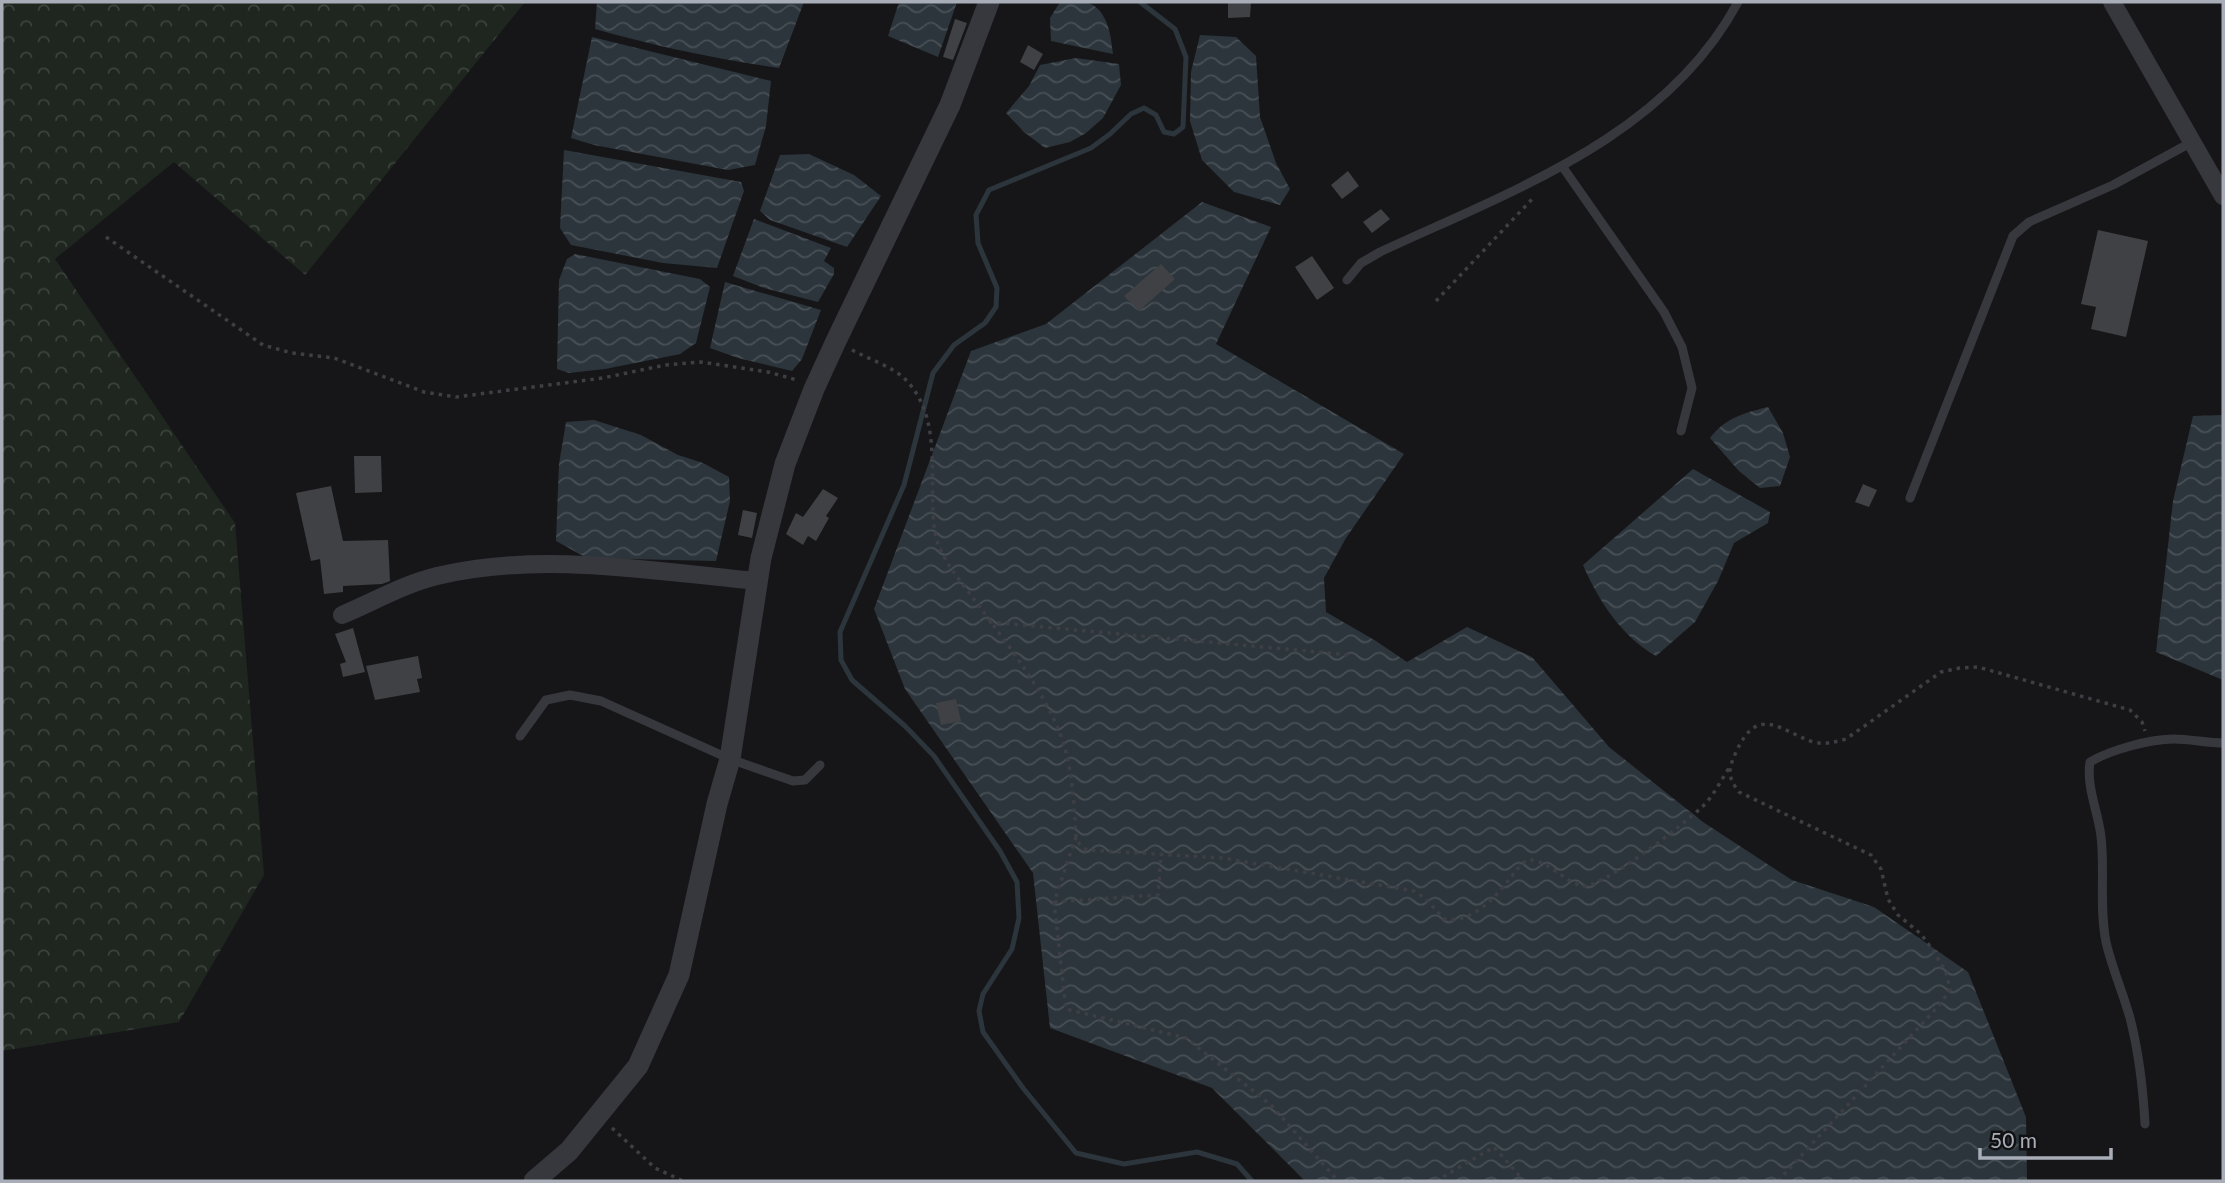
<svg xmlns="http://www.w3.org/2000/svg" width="2225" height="1183" font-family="Lato,sans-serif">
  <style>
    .forest { fill: url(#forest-crowns) }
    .water { fill: url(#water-waves) }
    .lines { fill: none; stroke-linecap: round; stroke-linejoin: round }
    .stream { stroke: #2c353c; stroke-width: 5 }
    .building { fill: #404145 }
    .path { stroke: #3d3f44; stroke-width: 3.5; stroke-dasharray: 3.5 5; stroke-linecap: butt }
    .service { stroke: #37383d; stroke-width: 9 }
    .minor { stroke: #37383d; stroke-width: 18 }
    .tertiary { stroke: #37383d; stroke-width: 21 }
  </style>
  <defs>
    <pattern id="forest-crowns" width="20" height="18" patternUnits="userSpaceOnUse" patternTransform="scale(1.75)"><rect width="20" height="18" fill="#1e261f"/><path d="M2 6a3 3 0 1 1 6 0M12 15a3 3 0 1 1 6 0" fill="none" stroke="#3c433d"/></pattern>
    <pattern id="water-waves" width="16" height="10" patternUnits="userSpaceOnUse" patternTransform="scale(1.75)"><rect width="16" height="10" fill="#2c353c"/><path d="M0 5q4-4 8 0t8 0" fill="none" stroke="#485056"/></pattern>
  </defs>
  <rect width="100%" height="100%" fill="#161618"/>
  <path class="forest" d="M 2,2 L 525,2 L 305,275 L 174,162 L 55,259 L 235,523 L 264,875 L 179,1022 L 2,1051 Z"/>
  <path class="water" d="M 597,2 L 804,2 L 779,68 C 716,59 655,46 595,29 Z
    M 899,2 L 957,2 L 938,57 L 888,36 Z
    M 1060,2 C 1068,2 1081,0 1089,3 C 1108,11 1111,36 1113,54 L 1051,41 L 1050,18 Z
    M 1200,35 L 1236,37 L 1256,56 L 1260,117 L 1276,163 L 1290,189 L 1280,205 L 1234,192 L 1202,160 L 1190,121 L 1191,72 Z
    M 592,37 L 771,81 L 766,126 L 755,165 L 728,170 L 594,145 L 571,138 Z
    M 1076,58 L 1119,64 L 1121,85 L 1103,118 L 1086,133 L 1070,142 L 1045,148 L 1024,132 L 1006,113 L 1029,86 L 1040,65 Z
    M 564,150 L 741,182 L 744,191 L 717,268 L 663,263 L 571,245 L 560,228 Z
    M 809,154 L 854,175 L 881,196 L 847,247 L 770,220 L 760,211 L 780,155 Z
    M 1202,202 L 1271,227 L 1216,344 L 1404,454 L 1346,538 L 1324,578 L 1326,612 L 1376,641 L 1407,662 L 1467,627 L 1532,657 L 1609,747 L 1703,822 L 1792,880 L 1874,907 L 1968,972 L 2026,1117 L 2027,1181 L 1305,1181 L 1212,1088 L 1050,1028 L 1033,873 L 905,689 L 874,609 L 971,351 L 1046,324 Z
    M 754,219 L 831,248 L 824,261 L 834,268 L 834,274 L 818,302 L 764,288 L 733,276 Z
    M 575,254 L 700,279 L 710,287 L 696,343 L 680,354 L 605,369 L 569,373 L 557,369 L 559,280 L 567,259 Z
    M 725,282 L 821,310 L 802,359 L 792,371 L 738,358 L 710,348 Z
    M 1768,407 L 1783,433 L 1790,457 L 1780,486 L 1760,488 L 1739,471 L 1710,438 C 1725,418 1744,413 1768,407 Z
    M 2223,415 L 2223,680 L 2156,652 L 2173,501 L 2193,416 Z
    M 594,420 L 641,435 L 678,455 L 703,463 L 729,477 L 730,501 L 716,561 L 587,558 L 556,541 L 559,464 L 566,422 Z
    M 1693,469 L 1770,512 L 1768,523 L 1734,543 L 1718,581 L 1695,622 L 1656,656 C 1622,637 1598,600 1583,565 Z"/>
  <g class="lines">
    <path class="stream" d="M 1140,2 L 1175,29 L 1186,57 L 1183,127 L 1174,134 L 1164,132 L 1156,115 L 1144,108 L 1131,114 L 1110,134 L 1091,148 L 989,190 L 976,215 L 978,243 L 997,288 L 996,307 L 985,323 L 954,345 L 933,373 L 904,485 L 840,632 L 841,660 L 852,680 L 905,726 L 934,756 L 1000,851 L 1017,882 L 1019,918 L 1012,949 L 983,994 L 979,1011 L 983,1032 L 1023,1088 L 1076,1153 L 1124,1164 L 1197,1152 L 1237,1164 L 1252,1181"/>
  </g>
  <path class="building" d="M 1228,2 L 1251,2 L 1250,17 L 1228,18 Z
    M 955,19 L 967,23 L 953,60 L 943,57 Z
    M 1028,45 L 1043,54 L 1034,70 L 1020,62 Z
    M 1348,171 L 1359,186 L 1342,199 L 1331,185 Z
    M 1381,209 L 1390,219 L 1372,233 L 1363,222 Z
    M 2098,230 L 2148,241 L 2126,337 L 2091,329 L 2096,307 L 2081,304 Z
    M 1312,256 L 1334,288 L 1317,300 L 1295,267 Z
    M 1161,264 L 1175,279 L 1139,311 L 1124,296 Z
    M 354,456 L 381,456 L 382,492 L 355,493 Z
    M 1863,484 L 1877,490 L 1869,507 L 1855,502 Z
    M 331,486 L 343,541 L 388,540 L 390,581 L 382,584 L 343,586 L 343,592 L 324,594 L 320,559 L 311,561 L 296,493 Z
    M 823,489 L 838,498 L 826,516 L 829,518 L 816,541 L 808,536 L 803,545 L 786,534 L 796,513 L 803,517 Z
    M 743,510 L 757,513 L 752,538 L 738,535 Z
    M 353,628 L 365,672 L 343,677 L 340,664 L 346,662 L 335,634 Z
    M 418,656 L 422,678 L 417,679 L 420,692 L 375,700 L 366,666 Z
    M 956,699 L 961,721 L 941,725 L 936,703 Z"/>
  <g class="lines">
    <path class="path" d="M 106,237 L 263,345 L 292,353 L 334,358 L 424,392 L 456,397 L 603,378 L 665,365 L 701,362 L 768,372 L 797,380
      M 1436,301 L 1535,196
      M 852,350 C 867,358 892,367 904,378 C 945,418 927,481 935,533 C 937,545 944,557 950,567 C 986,618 1044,684 1063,742 C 1073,773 1074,805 1076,837 L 1080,845 L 1087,850 L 1223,858 L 1414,891 L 1425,898 L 1444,919 C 1471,923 1492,901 1508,881 C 1514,874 1519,865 1526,861 C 1541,854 1567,884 1583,886 C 1603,888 1685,823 1702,807 C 1713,797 1721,780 1729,768
      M 989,622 L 1351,655
      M 1076,837 L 1054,902 L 1066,1009 L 1186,1038 L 1271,1105 L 1338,1181
      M 1054,902 L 1158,895 L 1161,854
      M 612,1128 L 655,1168 L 683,1181
      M 1436,1181 L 1494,1147 L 1524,1181
      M 1778,1181 L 1942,1002 L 1950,989 L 1946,972 L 1934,952 L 1921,934 L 1898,915 L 1888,899 L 1881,869 L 1871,855 L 1739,792 C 1727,776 1728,770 1736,752 C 1758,704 1779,730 1813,742 C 1825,745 1835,742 1846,739 L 1941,672 L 1960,668 L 1978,667 L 2130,710 L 2142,722 L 2145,731"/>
    <path class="service" d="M 1562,166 L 1664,312 L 1682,347 L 1692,388 L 1681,431
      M 1347,280 L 1361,263 L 1380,252 C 1511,191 1666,137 1738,2
      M 1910,498 L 2013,236 L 2029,222 L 2113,185 L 2192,142
      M 520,736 L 546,700 L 570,695 L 601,701 L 730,759 L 793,781 L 805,780 L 820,765
      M 2145,1124 C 2143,1087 2139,1053 2130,1018 C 2123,993 2112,968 2106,942 C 2099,907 2105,871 2101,836 C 2098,812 2086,786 2090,762 C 2110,750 2150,739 2174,739 C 2190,739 2207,743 2223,743"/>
    <path class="minor" d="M 2112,2 L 2223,196
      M 342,615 C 373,602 404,584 437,576 C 542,551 650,571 757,581"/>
    <path class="tertiary" d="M 534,1181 L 569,1151 L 638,1066 L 679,975 L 717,804 L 730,759 L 761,558 L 785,464 L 814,389 L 836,341 L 950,105 L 989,2"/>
  </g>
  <rect width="2225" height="1183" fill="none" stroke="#a8adb8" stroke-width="7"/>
  <path d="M1980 1148v10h131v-10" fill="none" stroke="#a8adb8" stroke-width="3.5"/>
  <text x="1990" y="1148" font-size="21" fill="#a8adb8" stroke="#111113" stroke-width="5" paint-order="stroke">50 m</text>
</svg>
